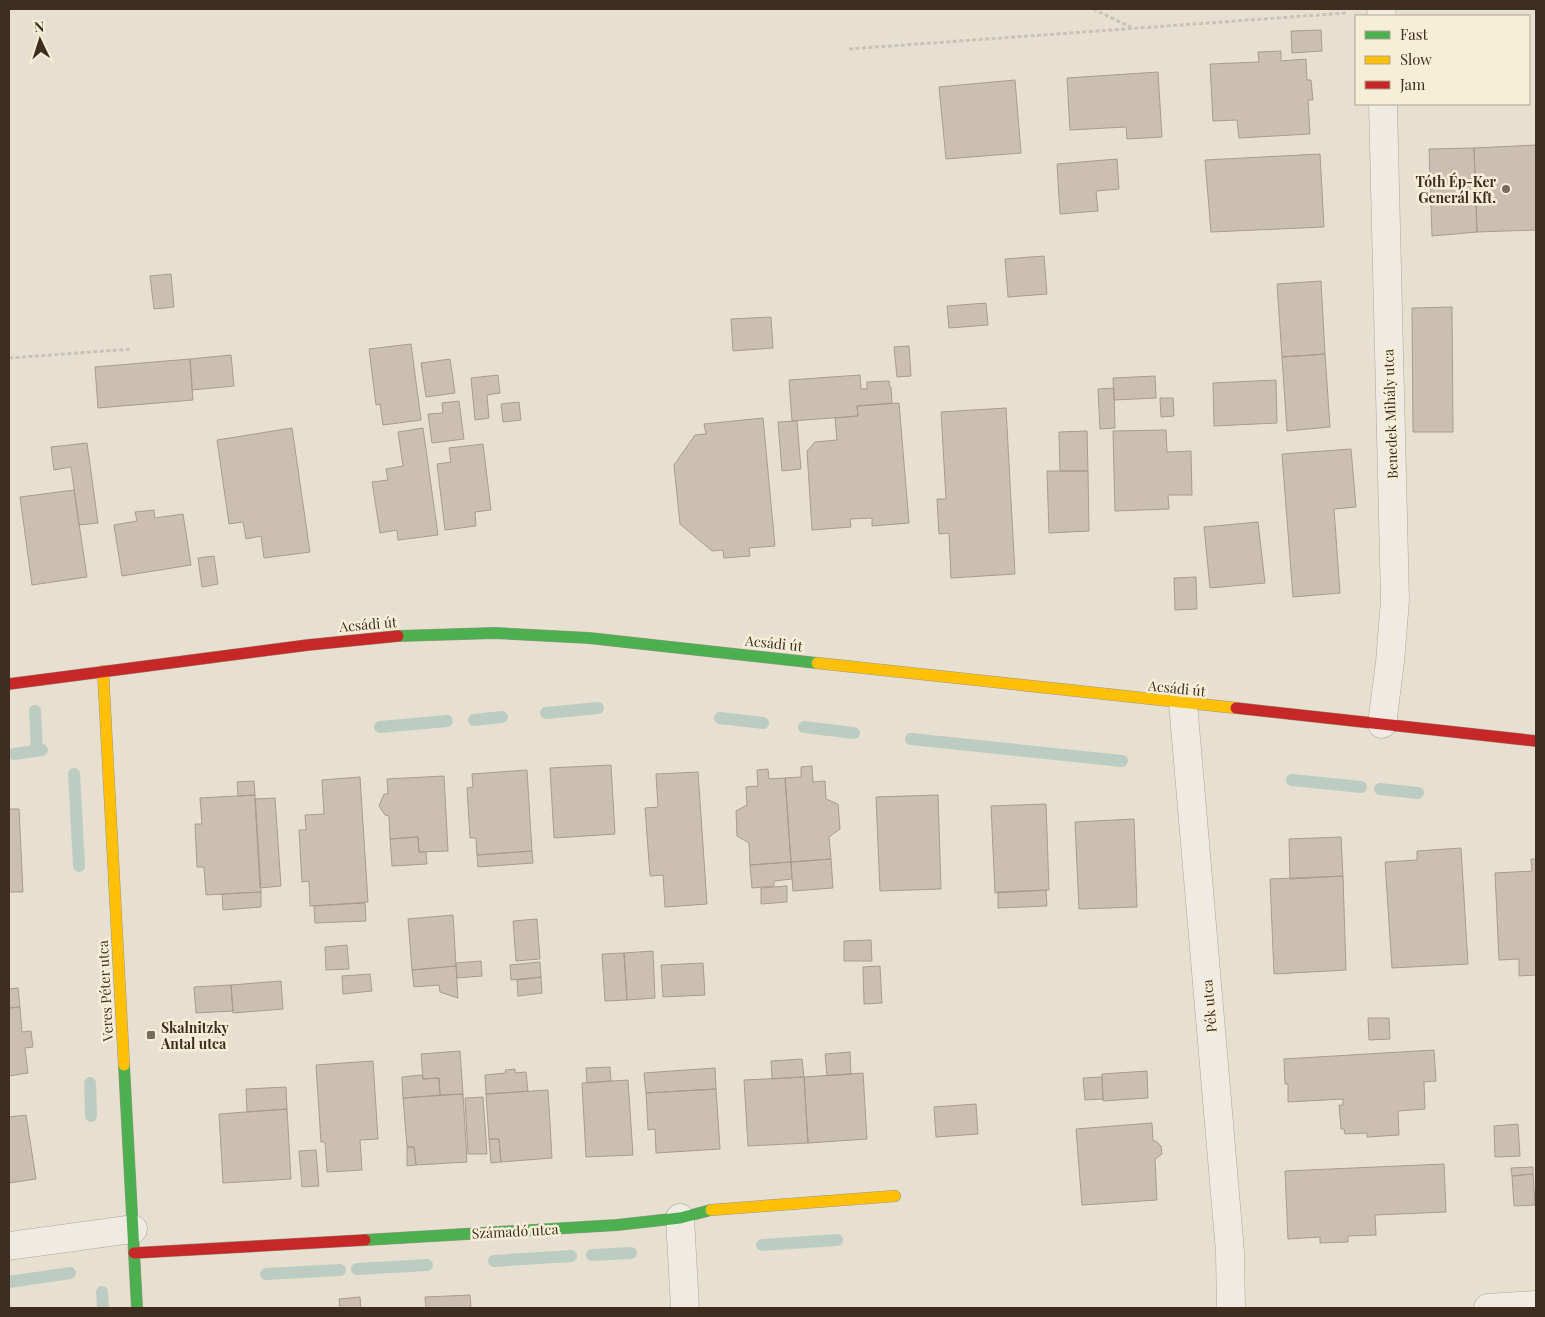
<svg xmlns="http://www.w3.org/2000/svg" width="1545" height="1317" font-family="'Playfair Display',serif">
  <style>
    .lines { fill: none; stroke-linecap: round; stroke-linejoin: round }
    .stream { stroke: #bcccc2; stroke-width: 12 }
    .building { fill: #cbbfb2; stroke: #a89c90 }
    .street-casing { stroke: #ada599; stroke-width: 29 }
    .fast-casing { stroke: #9c958a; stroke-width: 12 }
    .slow-casing { stroke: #9c958a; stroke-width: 12 }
    .jam-casing { stroke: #9c958a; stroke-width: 12 }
    .path { stroke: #c8c2b9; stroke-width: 3; stroke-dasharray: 4 2.5; stroke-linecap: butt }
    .street { stroke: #efebe3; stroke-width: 28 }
    .fast { stroke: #4caf50; stroke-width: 11 }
    .slow { stroke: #ffc107; stroke-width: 11 }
    .jam { stroke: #c62828; stroke-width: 11 }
    .poi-dot { fill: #786c5e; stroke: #f7eed8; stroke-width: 2 }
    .labels { text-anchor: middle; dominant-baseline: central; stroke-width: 5; stroke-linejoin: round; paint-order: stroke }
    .poi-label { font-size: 14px; font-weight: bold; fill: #3d2e20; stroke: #f7eed8; text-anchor: end }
    .street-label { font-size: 14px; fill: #3d2e20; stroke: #f7eed8 }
  </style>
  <rect width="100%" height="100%" fill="#e7e0d1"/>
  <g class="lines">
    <path class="stream" d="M 35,711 L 37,751
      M 546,713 L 598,708
      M 720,718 L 763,723
      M 474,720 L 502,717
      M 380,727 L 447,721
      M 804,727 L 854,733
      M 911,739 L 1122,761
      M 14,754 L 42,750
      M 74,774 L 79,866
      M 1292,780 L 1361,787
      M 1380,789 L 1418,793
      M 90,1083 L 91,1116
      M 762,1245 L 837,1240
      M 592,1255 L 631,1253
      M 494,1261 L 571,1256
      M 357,1269 L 427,1265
      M 266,1274 L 340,1270
      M 9,1282 L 70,1273
      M 102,1292 L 103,1308"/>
  </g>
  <path class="building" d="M 1321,30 L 1322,51 L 1292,53 L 1291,31 Z
    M 1281,51 L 1281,61 L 1306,59 L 1307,80 L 1311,80 L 1313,100 L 1308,100 L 1310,134 L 1239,138 L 1237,120 L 1213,121 L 1210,64 L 1259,62 L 1258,52 Z
    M 1158,72 L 1162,137 L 1127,139 L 1126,127 L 1070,130 L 1067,78 Z
    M 1015,80 L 1021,153 L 946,159 L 939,87 Z
    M 1536,145 L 1536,230 L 1477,232 L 1474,148 Z
    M 1474,148 L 1477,232 L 1432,236 L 1429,149 Z
    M 1320,154 L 1324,227 L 1211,232 L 1205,160 Z
    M 1117,159 L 1119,189 L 1096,191 L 1098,211 L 1060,214 L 1057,164 Z
    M 1044,256 L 1047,294 L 1008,297 L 1005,259 Z
    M 171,274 L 174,307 L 154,309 L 150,276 Z
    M 1321,281 L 1325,354 L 1282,357 L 1277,284 Z
    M 986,303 L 988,325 L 949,328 L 947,306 Z
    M 1452,307 L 1453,432 L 1413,432 L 1412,308 Z
    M 771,317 L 773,348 L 733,351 L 731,319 Z
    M 411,344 L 421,420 L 383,425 L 380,404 L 376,405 L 369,349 Z
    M 909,346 L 911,376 L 897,377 L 894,347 Z
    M 1325,354 L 1330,427 L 1287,431 L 1282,357 Z
    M 231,355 L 234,386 L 192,390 L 190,359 Z
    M 190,359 L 193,400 L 98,408 L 95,367 Z
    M 450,359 L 455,393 L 426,397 L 421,363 Z
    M 498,375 L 500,393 L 487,395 L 489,418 L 475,420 L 471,378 Z
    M 860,375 L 861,389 L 867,389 L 867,382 L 889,381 L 890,387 L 891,387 L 892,403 L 857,406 L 858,416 L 792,421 L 789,380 Z
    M 1155,376 L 1156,398 L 1114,400 L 1113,378 Z
    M 1276,380 L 1277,423 L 1214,426 L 1213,383 Z
    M 1114,388 L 1115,428 L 1100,429 L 1098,389 Z
    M 1160,398 L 1173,398 L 1174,416 L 1161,417 Z
    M 459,401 L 464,439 L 432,443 L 428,414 L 443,413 L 442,403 Z
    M 519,402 L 521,420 L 503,422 L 501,404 Z
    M 899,403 L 909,523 L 872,526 L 872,518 L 850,519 L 851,527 L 812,530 L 807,451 L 815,442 L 837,440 L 835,418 L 858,416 L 857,406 Z
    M 1006,408 L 1015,574 L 951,578 L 949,533 L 939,534 L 937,499 L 946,499 L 941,412 Z
    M 763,418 L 775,546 L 749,548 L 750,556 L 724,558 L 723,550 L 712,551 L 680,524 L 674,465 L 695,435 L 706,434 L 704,424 Z
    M 797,421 L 801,469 L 782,471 L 778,422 Z
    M 292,428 L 310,552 L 264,558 L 261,536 L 246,539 L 243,522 L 229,524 L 217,440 Z
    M 423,428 L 438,535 L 398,540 L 397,530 L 380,533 L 372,482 L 388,480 L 386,469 L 403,466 L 398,432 Z
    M 1166,430 L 1167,452 L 1191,451 L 1192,495 L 1168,495 L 1169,509 L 1115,511 L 1113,431 Z
    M 1087,431 L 1088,471 L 1060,471 L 1059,432 Z
    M 87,443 L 98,523 L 79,525 L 71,467 L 54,470 L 51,447 Z
    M 483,444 L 491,510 L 475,512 L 476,526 L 445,530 L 437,464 L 451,462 L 449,448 Z
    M 1351,449 L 1356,507 L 1334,509 L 1340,593 L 1293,597 L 1282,454 Z
    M 1047,471 L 1088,471 L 1089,531 L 1049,533 Z
    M 74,490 L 87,577 L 32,585 L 20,497 Z
    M 154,510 L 155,518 L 183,514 L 191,565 L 122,576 L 114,525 L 137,521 L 135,512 Z
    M 1258,522 L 1265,583 L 1210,588 L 1204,527 Z
    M 214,556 L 218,584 L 202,587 L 198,558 Z
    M 1196,577 L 1197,609 L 1175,610 L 1174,578 Z
    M 611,765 L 615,834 L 554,838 L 550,768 Z
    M 812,766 L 813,782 L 825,781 L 826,799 L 838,804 L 840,829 L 829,837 L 831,859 L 791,862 L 785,778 L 801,777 L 801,767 Z
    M 768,769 L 769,779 L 785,778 L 791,862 L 750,865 L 749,843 L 737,836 L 736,811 L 747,805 L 746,787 L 758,786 L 757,770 Z
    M 527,770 L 532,851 L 477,855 L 476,838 L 470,838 L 467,788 L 473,787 L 472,774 Z
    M 698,772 L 707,904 L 665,907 L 663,875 L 650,876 L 645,808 L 658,807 L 656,774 Z
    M 444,776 L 448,851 L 419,852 L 418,837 L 390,839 L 389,816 L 385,815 L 379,806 L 384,794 L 388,794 L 387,779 Z
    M 360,777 L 368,902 L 310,906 L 309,881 L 302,882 L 299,830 L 306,830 L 305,815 L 324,814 L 322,780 Z
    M 254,781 L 255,795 L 238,796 L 237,782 Z
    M 255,795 L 261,892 L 206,895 L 204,867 L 197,867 L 195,824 L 202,824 L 200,798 Z
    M 938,795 L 941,889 L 880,891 L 876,797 Z
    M 275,798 L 281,886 L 260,888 L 255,799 Z
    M 1046,804 L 1049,890 L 995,893 L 991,806 Z
    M 9,809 L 19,809 L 23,892 L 9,892 Z
    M 1134,819 L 1137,907 L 1079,909 L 1075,822 Z
    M 418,837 L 419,852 L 426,852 L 427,864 L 392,866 L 390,839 Z
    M 1341,837 L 1343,876 L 1290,879 L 1289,839 Z
    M 1461,848 L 1468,964 L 1392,968 L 1385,862 L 1417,860 L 1417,851 Z
    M 532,851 L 533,863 L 478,867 L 477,855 Z
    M 831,859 L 833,888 L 793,891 L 791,862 Z
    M 1531,859 L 1536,859 L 1536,975 L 1519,976 L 1519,959 L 1499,960 L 1495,873 L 1532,871 Z
    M 791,862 L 792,879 L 774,881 L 774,886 L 752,888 L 750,865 Z
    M 1343,876 L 1346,970 L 1274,974 L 1270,879 Z
    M 787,886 L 787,902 L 761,904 L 761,888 Z
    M 1046,890 L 1047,906 L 998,908 L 998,892 Z
    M 261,892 L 261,907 L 223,910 L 222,894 Z
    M 365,903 L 366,921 L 315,923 L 314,906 Z
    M 453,915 L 456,966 L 412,970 L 408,919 Z
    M 537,919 L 540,959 L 516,961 L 513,921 Z
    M 871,940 L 872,961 L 844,961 L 844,941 Z
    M 347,945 L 349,969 L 326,970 L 325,947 Z
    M 653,951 L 655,998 L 627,1000 L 624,953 Z
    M 624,953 L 627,1000 L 605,1001 L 602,954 Z
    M 481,961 L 482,976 L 457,978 L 456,963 Z
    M 540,962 L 541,977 L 511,980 L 510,965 Z
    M 703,963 L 705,995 L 663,997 L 661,965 Z
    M 456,966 L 458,998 L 440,992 L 439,985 L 414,987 L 412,970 Z
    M 880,966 L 882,1003 L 864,1004 L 863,967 Z
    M 370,974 L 372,991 L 343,994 L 342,976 Z
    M 541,977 L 542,993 L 518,996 L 517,980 Z
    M 281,981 L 283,1009 L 233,1013 L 231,985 Z
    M 231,985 L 233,1011 L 196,1013 L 194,987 Z
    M 18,988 L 20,1007 L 9,1008 L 9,989 Z
    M 20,1007 L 22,1032 L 31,1031 L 33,1047 L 25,1048 L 28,1073 L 9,1076 L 9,1008 Z
    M 1368,1018 L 1389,1018 L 1390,1039 L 1369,1040 Z
    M 1434,1050 L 1436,1081 L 1424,1082 L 1425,1109 L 1398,1111 L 1399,1135 L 1367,1137 L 1367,1133 L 1345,1134 L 1344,1129 L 1341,1129 L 1339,1105 L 1343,1105 L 1343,1099 L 1288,1102 L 1288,1084 L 1285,1084 L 1284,1059 Z
    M 460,1051 L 463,1094 L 440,1095 L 439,1078 L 423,1079 L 421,1054 Z
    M 850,1052 L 851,1074 L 827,1076 L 825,1054 Z
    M 802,1059 L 804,1077 L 772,1079 L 771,1061 Z
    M 373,1061 L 378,1139 L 360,1140 L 362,1170 L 327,1172 L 325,1142 L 321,1142 L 316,1065 Z
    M 610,1067 L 611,1081 L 587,1083 L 586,1068 Z
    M 715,1068 L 716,1089 L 646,1093 L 644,1073 Z
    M 515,1069 L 515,1073 L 526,1072 L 528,1091 L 486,1094 L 485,1075 L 506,1073 L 505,1070 Z
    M 1147,1071 L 1148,1098 L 1103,1101 L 1102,1074 Z
    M 863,1073 L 867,1139 L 808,1143 L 804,1077 Z
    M 422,1075 L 423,1079 L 439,1078 L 440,1095 L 403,1098 L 402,1077 Z
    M 804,1077 L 808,1143 L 748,1146 L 744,1080 Z
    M 1102,1077 L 1103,1099 L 1085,1100 L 1083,1078 Z
    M 628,1080 L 633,1155 L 586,1157 L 582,1083 Z
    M 286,1087 L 287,1109 L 247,1112 L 246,1089 Z
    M 716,1089 L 720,1149 L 656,1153 L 655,1129 L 648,1130 L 646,1093 Z
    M 548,1090 L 552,1158 L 501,1162 L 499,1139 L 489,1139 L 486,1094 Z
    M 463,1094 L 467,1162 L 416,1165 L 414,1147 L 407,1147 L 403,1098 Z
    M 483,1097 L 487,1154 L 468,1154 L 465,1098 Z
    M 976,1104 L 978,1134 L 936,1137 L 934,1107 Z
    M 287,1109 L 291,1179 L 223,1183 L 219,1114 Z
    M 26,1115 L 36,1179 L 9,1183 L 9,1117 Z
    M 1152,1123 L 1153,1141 L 1156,1141 L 1161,1146 L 1162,1154 L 1155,1159 L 1157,1200 L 1082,1205 L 1076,1129 Z
    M 1518,1124 L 1520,1156 L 1495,1157 L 1494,1126 Z
    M 489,1139 L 499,1139 L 501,1162 L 491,1163 Z
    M 407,1147 L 414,1147 L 416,1165 L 407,1166 Z
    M 316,1150 L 319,1186 L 302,1187 L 299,1151 Z
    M 1444,1164 L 1446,1212 L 1375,1215 L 1376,1235 L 1348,1236 L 1348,1242 L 1320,1243 L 1320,1237 L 1288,1239 L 1285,1171 Z
    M 1533,1167 L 1533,1174 L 1512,1176 L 1511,1168 Z
    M 1533,1174 L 1535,1205 L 1514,1206 L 1512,1176 Z
    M 470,1295 L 471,1308 L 426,1308 L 425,1297 Z
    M 360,1297 L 361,1308 L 340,1308 L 339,1299 Z"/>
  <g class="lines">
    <g class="street-casing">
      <path id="street" d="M 1381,9 L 1382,16
        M 1183,703 L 1230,1252 L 1231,1308
        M 1382,724 L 1390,662 L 1395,600 L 1383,104
        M 680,1218 L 685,1308
        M 9,1246 L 133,1229
        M 1488,1308 L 1536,1305"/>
    </g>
    <g class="fast-casing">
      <path id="fast" d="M 398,636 L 495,633 L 589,638 L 817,663
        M 124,1065 L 137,1308
        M 365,1240 L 617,1225 L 680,1218 L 711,1210"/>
    </g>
    <g class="slow-casing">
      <path id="slow" d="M 817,663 L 1236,708
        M 103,671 L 124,1065
        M 711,1210 L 895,1196"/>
    </g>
    <g class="jam-casing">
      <path id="jam" d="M 9,684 L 308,645 L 398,636
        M 1236,708 L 1536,741
        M 134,1253 L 365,1240"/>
    </g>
    <path class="path" d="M 1093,9 L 1131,27
      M 849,49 L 1346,13
      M 9,358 L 132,349"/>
    <use href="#street" class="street"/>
    <use href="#fast" class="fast"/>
    <use href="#slow" class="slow"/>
    <use href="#jam" class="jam"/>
  </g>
  <g class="poi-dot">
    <circle cx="1506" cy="189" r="5"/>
    <rect x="146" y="1030" width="10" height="10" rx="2.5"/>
  </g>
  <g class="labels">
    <g class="poi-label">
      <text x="1496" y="181">Tóth Ép-Ker<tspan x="1496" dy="16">Generál Kft.</tspan></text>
      <text x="161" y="1027" text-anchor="start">Skalnitzky<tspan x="161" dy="16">Antal utca</tspan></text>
    </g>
    <g class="street-label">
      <text transform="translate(1390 414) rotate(-92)">Benedek Mihály utca</text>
      <text transform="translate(368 624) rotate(-5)">Acsádi út</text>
      <text transform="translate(774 643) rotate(6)">Acsádi út</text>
      <text transform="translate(1177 688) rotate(6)">Acsádi út</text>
      <text transform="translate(105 991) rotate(-93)">Veres Péter utca</text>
      <text transform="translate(1209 1006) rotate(-95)">Pék utca</text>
      <text transform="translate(515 1231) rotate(-3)">Számadó utca</text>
    </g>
  </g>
  <rect width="1545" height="1317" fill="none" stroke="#3d2e20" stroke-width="20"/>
  <rect x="1355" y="15" width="175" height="90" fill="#f7eed8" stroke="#ada18e"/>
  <rect x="1365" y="31" width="25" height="8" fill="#4caf50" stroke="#ada18e"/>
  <text x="1400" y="40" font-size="15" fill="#3d2e20">Fast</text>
  <rect x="1365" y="56" width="25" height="8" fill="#ffc107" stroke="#ada18e"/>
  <text x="1400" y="65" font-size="15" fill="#3d2e20">Slow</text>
  <rect x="1365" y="81" width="25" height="8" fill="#c62828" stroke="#ada18e"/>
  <text x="1400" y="90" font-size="15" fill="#3d2e20">Jam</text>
  <g transform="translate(40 40) rotate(356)" stroke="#f7eed8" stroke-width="4" paint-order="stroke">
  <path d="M0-4L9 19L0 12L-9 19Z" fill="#3d2e20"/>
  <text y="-8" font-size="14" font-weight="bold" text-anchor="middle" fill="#3d2e20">N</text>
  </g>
</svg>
